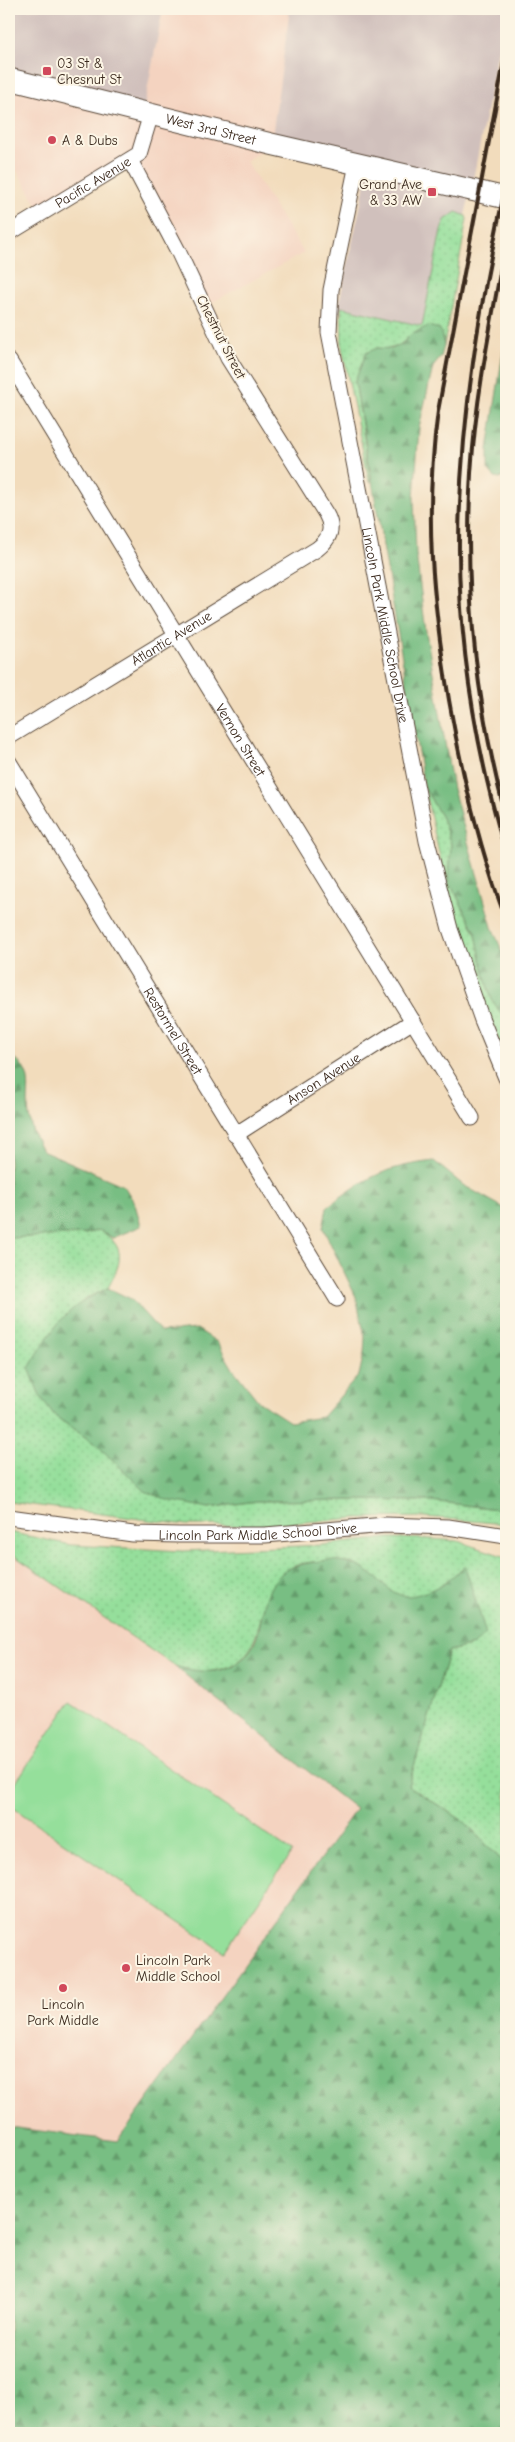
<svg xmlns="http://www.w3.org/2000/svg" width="515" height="2442" font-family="'Comic Neue',sans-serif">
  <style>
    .built { fill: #f4d3c0 }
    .industrial { fill: #d0c0bc }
    .grass { fill: url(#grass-dots); stroke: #68845c }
    .forest { fill: url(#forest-firs); stroke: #5a7450 }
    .garden { fill: #95df9b; stroke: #68845c }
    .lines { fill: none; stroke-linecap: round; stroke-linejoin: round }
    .minor-casing { stroke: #564536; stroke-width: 17 }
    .secondary-casing { stroke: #564536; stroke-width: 23 }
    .minor { stroke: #fff; stroke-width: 15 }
    .secondary { stroke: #fff; stroke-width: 21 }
    .rail { stroke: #3b2a1e; stroke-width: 4 }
    .poi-dot { fill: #d1495b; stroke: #fcf5e5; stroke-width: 2 }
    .labels { text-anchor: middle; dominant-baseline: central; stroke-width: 4; stroke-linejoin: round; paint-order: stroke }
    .poi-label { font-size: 14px; fill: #3b2a1e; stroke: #fcf5e5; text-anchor: start }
    .street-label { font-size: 14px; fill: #3b2a1e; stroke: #fcf5e5 }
  </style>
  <defs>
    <pattern id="grass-dots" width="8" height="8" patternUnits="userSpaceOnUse" patternTransform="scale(1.25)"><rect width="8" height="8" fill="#95df9b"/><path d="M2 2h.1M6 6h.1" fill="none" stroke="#81c085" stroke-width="1.8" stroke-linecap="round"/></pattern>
    <pattern id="forest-firs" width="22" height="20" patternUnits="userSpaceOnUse" patternTransform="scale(1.25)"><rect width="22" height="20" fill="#78be83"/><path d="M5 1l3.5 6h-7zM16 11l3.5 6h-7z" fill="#649b6b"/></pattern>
  </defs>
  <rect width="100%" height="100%" fill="#fcf5e5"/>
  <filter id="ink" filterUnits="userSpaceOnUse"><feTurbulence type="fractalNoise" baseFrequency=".02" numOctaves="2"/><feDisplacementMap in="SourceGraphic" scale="10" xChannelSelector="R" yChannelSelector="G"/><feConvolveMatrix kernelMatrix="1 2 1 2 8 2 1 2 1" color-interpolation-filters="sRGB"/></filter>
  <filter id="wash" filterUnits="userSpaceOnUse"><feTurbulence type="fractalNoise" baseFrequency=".0096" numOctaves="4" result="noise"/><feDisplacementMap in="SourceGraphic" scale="20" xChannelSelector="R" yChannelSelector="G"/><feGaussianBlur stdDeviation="1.12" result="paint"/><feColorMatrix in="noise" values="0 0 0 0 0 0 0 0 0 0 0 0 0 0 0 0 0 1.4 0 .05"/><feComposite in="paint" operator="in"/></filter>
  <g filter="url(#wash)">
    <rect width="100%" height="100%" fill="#f2dcbc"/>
    <path class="built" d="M 163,9 L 290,9 L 271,144 L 246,161 L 304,253 L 205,306 L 130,160 L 42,212 L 9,158 L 9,79 L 143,112 Z
      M 9,1552 L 174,1666 L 357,1809 L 118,2141 L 9,2127 Z"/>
    <path class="industrial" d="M 9,9 L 163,9 L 143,112 L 9,80 Z
      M 290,9 L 506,9 L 471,190 L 437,334 L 338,308 L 369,166 L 271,144 Z"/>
    <path class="grass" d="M 456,212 L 466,216 L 467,219 L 444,345 L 443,338 L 410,335 C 400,347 393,350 377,348 L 355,381 L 371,482 L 369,481 L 342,348 L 341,307 L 422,326 L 441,230 L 445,220 Z
      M 424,787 L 442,818 L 451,844 L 449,880 L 476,934 L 485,978 L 499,1011 L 506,1021 L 506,1058 L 475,981 L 449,897 Z
      M 100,1230 C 128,1248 121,1263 108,1288 L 85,1299 L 55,1416 L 98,1446 L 209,1508 L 256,1501 L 353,1500 L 431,1501 L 506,1510 L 506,1524 L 425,1517 L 357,1518 L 255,1526 L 186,1525 L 9,1502 L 9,1238 L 86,1234 Z
      M 9,1532 L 71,1545 L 183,1551 L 323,1545 L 389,1538 L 432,1539 L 458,1541 L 506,1557 L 506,1865 L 465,1822 L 408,1786 L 449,1651 L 474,1645 L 465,1567 C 449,1579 424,1601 401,1596 C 387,1593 376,1578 364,1570 C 348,1559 312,1559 294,1566 C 247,1587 275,1656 222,1669 C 215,1670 206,1673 199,1672 C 191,1672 182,1668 174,1666 L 9,1552 Z"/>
    <path class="forest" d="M 428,326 L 440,329 L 444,345 L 441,357 L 433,367 L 419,428 L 414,498 L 416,554 L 426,632 L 453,789 L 492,927 L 506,960 L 506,1021 L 492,1000 L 485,978 L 476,934 L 449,880 L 451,844 L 442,818 L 424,787 L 355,381 L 366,353 L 377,348 L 392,349 L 403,343 L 410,335 Z
      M 506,333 L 506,474 L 500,479 L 495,478 L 488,470 L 488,449 Z
      M 9,1054 C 40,1076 23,1091 30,1121 C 32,1132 37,1141 42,1150 L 124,1186 L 135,1204 L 141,1226 L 113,1238 L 99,1230 L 86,1234 L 9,1238 Z
      M 434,1161 L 463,1185 L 506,1209 L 506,1510 L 431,1501 L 353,1500 L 256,1501 L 209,1508 L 167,1500 L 145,1491 L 98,1446 L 55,1416 L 40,1396 L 29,1368 C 54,1327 62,1309 108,1288 L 131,1299 L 161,1332 L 197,1329 L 217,1342 L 233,1369 L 259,1402 L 290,1422 L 322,1417 L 359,1375 L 364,1353 L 365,1337 L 356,1297 L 323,1228 L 327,1207 C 367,1177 384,1167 434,1161 Z
      M 328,1560 C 340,1561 351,1562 362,1568 C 392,1586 393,1607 433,1589 C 445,1584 455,1574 465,1566 L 486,1634 L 474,1645 L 449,1651 L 408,1786 L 465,1822 L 506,1865 L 506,2433 L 9,2433 L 9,2127 L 118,2141 L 356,1809 L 174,1666 C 205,1674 236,1677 254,1644 C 259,1634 260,1621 263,1611 C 266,1597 270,1584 281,1574 C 293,1563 313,1563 328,1560 Z"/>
    <path class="garden" d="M 71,1701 L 292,1852 L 224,1952 L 9,1805 L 9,1792 Z"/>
  </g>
  <g filter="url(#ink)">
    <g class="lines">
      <g class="minor-casing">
        <g id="minor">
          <path id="s1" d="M 357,164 L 331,290 L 329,332 L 427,841 L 450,929 L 482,1020 L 506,1078"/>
          <path id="s2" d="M 9,233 L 139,154 L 151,114"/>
          <path id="s3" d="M 9,361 L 472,1118"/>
          <path id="s4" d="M 9,737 L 317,549 C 330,539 334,528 326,514 L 228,358 L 178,251 L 130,160"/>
          <path id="s5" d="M 9,762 L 337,1299"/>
          <path id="s6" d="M 235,1135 L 413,1021"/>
          <path id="s7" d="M 9,1517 L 133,1534 L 179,1535 L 265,1535 L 386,1525 L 448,1527 L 506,1536"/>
        </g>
      </g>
      <g class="secondary-casing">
        <g id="secondary">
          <path id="s8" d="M 9,79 L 271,144 L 506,198"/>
        </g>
      </g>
      <use href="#minor" class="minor"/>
      <use href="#secondary" class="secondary"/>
      <path class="rail" d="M 506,51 L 438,411 C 424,513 432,598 449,700 C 462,774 479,849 506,919
        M 506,185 C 480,301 460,421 459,541 C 458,647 477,753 506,854
        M 506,241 C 492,318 476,394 471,473 C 464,588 476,705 506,817"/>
    </g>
  </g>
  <g class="poi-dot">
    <rect x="42" y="66" width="10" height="10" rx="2.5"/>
    <circle cx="52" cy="140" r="5"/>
    <rect x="427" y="187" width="10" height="10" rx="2.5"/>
    <circle cx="126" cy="1968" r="5"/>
    <circle cx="63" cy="1988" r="5"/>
  </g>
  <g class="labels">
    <g class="poi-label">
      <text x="57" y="63">03 St &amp;<tspan x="57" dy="16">Chesnut St</tspan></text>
      <text x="62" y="140">A &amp; Dubs</text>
      <text x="422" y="184" text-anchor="end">Grand Ave<tspan x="422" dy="16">&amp; 33 AW</tspan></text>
      <text x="136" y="1960">Lincoln Park<tspan x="136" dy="16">Middle School</tspan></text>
      <text x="63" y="2004" text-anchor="middle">Lincoln<tspan x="63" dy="16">Park Middle</tspan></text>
    </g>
    <g class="street-label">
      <text stroke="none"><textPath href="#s8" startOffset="208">West 3rd Street</textPath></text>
      <text stroke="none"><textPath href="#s2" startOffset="98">Pacific Avenue</textPath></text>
      <text transform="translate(221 337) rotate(63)">Chestnut Street</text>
      <text stroke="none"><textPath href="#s1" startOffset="469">Lincoln Park Middle School Drive</textPath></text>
      <text stroke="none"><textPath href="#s4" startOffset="190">Atlantic Avenue</textPath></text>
      <text stroke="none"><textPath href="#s3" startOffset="444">Vernon Street</textPath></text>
      <text stroke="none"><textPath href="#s5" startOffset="315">Restormel Street</textPath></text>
      <text stroke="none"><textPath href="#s6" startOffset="105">Anson Avenue</textPath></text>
      <text stroke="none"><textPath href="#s7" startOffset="250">Lincoln Park Middle School Drive</textPath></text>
    </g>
  </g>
  <rect width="515" height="2442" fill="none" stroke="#fcf5e5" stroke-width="30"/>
</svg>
